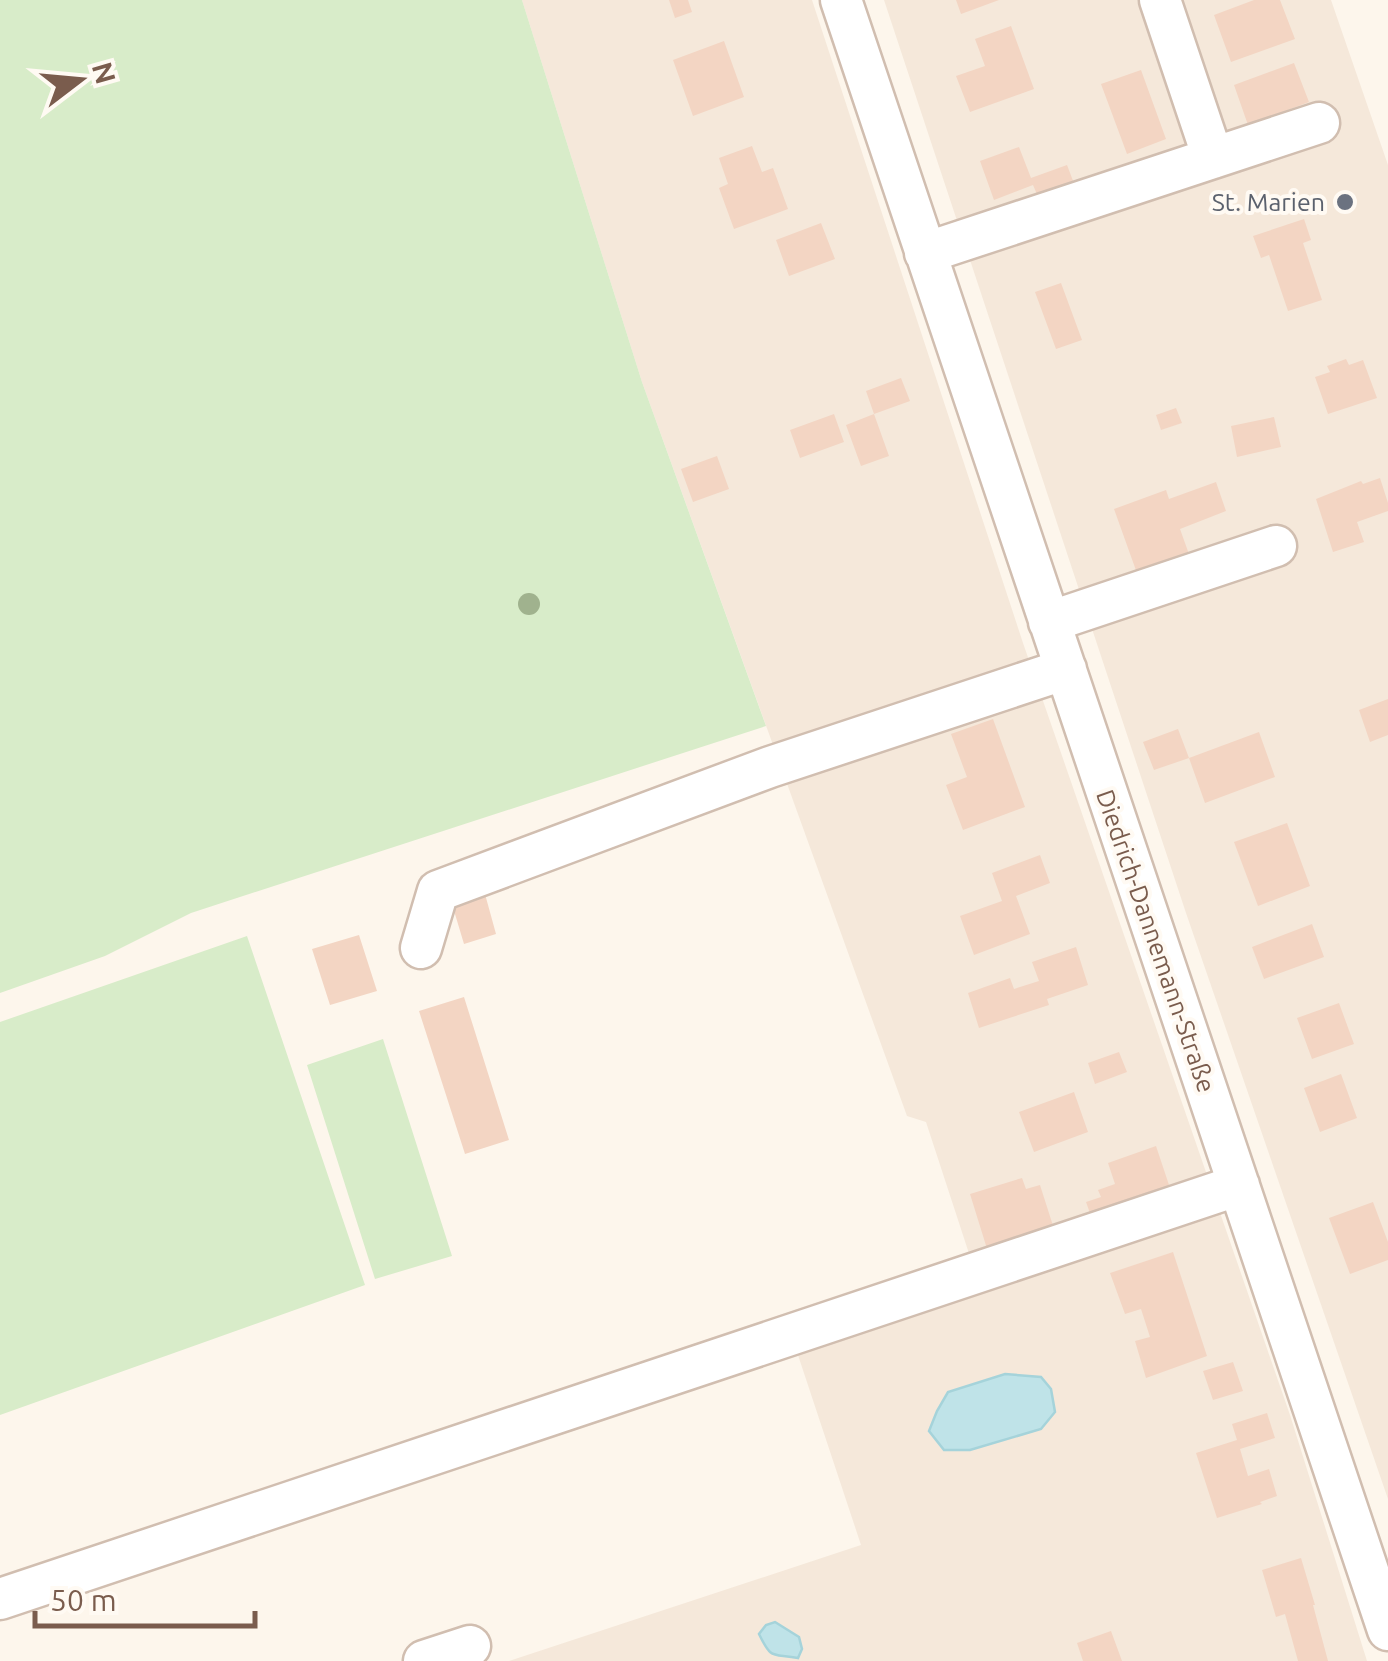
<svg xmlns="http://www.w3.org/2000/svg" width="1388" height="1661" font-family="Ubuntu,sans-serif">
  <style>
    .residential { fill: #f5e8da }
    .green { fill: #d8ecc9 }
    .water { fill: #bfe3e8; stroke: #a5d3da; stroke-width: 2.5 }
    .building { fill: #f3d5c3 }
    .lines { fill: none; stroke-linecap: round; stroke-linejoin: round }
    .minor-casing { stroke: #d1beb0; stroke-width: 45 }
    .minor { stroke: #fff; stroke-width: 40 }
    .tree { fill: #a0b28e }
    .worship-dot { fill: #6b7280; stroke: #fffaf3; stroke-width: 4 }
    .labels { text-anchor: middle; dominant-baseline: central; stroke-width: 8; stroke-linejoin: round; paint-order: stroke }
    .worship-label { font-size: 25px; fill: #5b616d; stroke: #fffaf3; text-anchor: end }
    .street-label { font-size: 25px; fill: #7a5c4d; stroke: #fffaf3 }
  </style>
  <rect width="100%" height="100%" fill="#fdf6ec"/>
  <path class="residential" d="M 522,0 L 812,0 L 1023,643 L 1290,1415 L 1367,1661 L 509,1661 L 861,1545 L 795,1346 L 978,1281 L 926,1122 L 907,1116 L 642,382 Z
    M 884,0 L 1331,0 L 1388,165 L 1388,1499 L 1186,913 Z"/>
  <path class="green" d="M 0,0 L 522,0 L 642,382 L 766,726 L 191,913 L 105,956 L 0,993 Z
    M 247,936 L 365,1285 L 0,1415 L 0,1022 Z
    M 383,1039 L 452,1256 L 375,1279 L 307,1065 Z"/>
  <path class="water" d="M 1005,1374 L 1041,1377 L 1051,1389 L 1055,1412 L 1041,1429 L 970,1450 L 944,1450 L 929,1431 L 937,1411 L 948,1392 Z
    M 775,1622 L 799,1637 L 802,1649 L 798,1658 C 772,1653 772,1661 759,1634 L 766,1625 Z"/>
  <path class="building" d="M 669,0 L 688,0 L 692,12 L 675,18 Z
    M 956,0 L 999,0 L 961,14 Z
    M 1254,0 L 1280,0 L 1295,39 L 1231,62 L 1214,15 Z
    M 1011,26 L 1034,89 L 970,112 L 956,76 L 985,66 L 975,39 Z
    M 724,41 L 744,97 L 693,116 L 673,60 Z
    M 1294,63 L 1309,102 L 1248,125 L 1234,85 Z
    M 1141,70 L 1166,139 L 1127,154 L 1101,84 Z
    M 752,146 L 762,172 L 773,168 L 788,209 L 734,229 L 719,188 L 728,184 L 719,158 Z
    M 1019,147 L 1031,178 L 1067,165 L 1075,186 L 1039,199 L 1033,185 L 994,200 L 980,161 Z
    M 1304,219 L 1311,240 L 1303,243 L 1322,300 L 1288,311 L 1269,255 L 1261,258 L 1253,236 Z
    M 821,223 L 835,259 L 789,276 L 776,240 Z
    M 1061,283 L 1082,340 L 1056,349 L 1035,292 Z
    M 1346,359 L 1349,365 L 1363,360 L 1377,398 L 1328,414 L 1315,377 L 1330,372 L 1327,366 Z
    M 901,378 L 910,401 L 874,414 L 866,391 Z
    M 1176,408 L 1182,423 L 1161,430 L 1156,415 Z
    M 834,414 L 844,442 L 800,458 L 790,430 Z
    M 874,414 L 889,456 L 861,466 L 846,425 Z
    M 1274,417 L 1281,447 L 1237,457 L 1231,426 Z
    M 717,456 L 729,489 L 693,502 L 681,469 Z
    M 1380,478 L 1388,503 L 1388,511 L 1357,522 L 1364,542 L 1333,552 L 1316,499 L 1361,481 L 1363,484 Z
    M 1216,482 L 1226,511 L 1180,529 L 1190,557 L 1138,576 L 1114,509 L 1166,490 L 1169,499 Z
    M 1388,699 L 1388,735 L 1370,742 L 1359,710 Z
    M 993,719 L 1025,807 L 963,830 L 946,785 L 967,777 L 951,734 Z
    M 1178,729 L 1189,758 L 1154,770 L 1143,742 Z
    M 1259,732 L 1275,777 L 1205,803 L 1189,758 Z
    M 1287,823 L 1310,886 L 1258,906 L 1234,842 Z
    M 1040,855 L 1050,883 L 1016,896 L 1030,934 L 974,955 L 960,916 L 1002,901 L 992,873 Z
    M 485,894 L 496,934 L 464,944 L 452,904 Z
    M 1312,924 L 1324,957 L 1264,979 L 1252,947 Z
    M 359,935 L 377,991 L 330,1005 L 312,949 Z
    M 1076,947 L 1088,985 L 1047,999 L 1049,1005 L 979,1028 L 968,993 L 1010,978 L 1014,989 L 1039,981 L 1032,962 Z
    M 464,997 L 509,1140 L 465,1154 L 419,1011 Z
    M 1339,1003 L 1354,1044 L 1312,1059 L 1297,1018 Z
    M 1119,1052 L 1127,1072 L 1095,1084 L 1088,1063 Z
    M 1341,1074 L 1357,1118 L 1320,1132 L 1304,1088 Z
    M 1074,1092 L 1088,1132 L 1034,1152 L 1019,1112 Z
    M 1156,1146 L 1170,1188 L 1091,1216 L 1086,1202 L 1101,1197 L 1098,1190 L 1115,1184 L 1108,1163 Z
    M 1022,1178 L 1026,1189 L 1040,1185 L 1055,1232 L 988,1252 L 970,1194 Z
    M 1373,1202 L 1388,1242 L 1388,1260 L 1350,1274 L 1329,1218 Z
    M 1173,1252 L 1207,1356 L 1146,1378 L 1135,1341 L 1150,1337 L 1141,1309 L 1125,1314 L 1110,1273 Z
    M 1233,1362 L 1243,1391 L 1213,1400 L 1203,1371 Z
    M 1267,1413 L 1275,1438 L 1240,1449 L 1248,1476 L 1269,1469 L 1277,1496 L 1260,1502 L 1262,1504 L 1217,1518 L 1196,1453 L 1237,1440 L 1232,1424 Z
    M 1301,1558 L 1315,1605 L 1313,1605 L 1328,1661 L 1298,1661 L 1285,1614 L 1276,1617 L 1262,1570 Z
    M 1111,1631 L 1122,1661 L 1083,1661 L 1077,1643 Z"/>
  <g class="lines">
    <g class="minor-casing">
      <path id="minor" d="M 841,0 L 1388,1630
        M 1160,0 L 1213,158
        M 925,253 L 1319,123
        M 1049,622 L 1276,546
        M 421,948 L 438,891 L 770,767 L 1066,669
        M 0,1599 L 1239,1185
        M 424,1661 L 470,1646"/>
    </g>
    <use href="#minor" class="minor"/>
  </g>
  <circle class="tree" cx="529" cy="604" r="11"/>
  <circle class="worship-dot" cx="1345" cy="202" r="10"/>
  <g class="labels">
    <g class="worship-label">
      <text x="1325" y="202">St. Marien</text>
    </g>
    <g class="street-label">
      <text transform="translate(1156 941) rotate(71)">Diedrich-Dannemann-Straße</text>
    </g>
  </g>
  <g transform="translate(80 80) rotate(74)" stroke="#fffaf3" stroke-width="8" paint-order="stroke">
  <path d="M0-8L18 38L0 25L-18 38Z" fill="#7a5c4d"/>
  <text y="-15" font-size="28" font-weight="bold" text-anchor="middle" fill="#7a5c4d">N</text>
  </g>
  <path d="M35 1611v15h220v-15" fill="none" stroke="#7a5c4d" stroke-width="5"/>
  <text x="50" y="1611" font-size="30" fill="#7a5c4d" stroke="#fffaf3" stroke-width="8" paint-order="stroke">50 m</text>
</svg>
